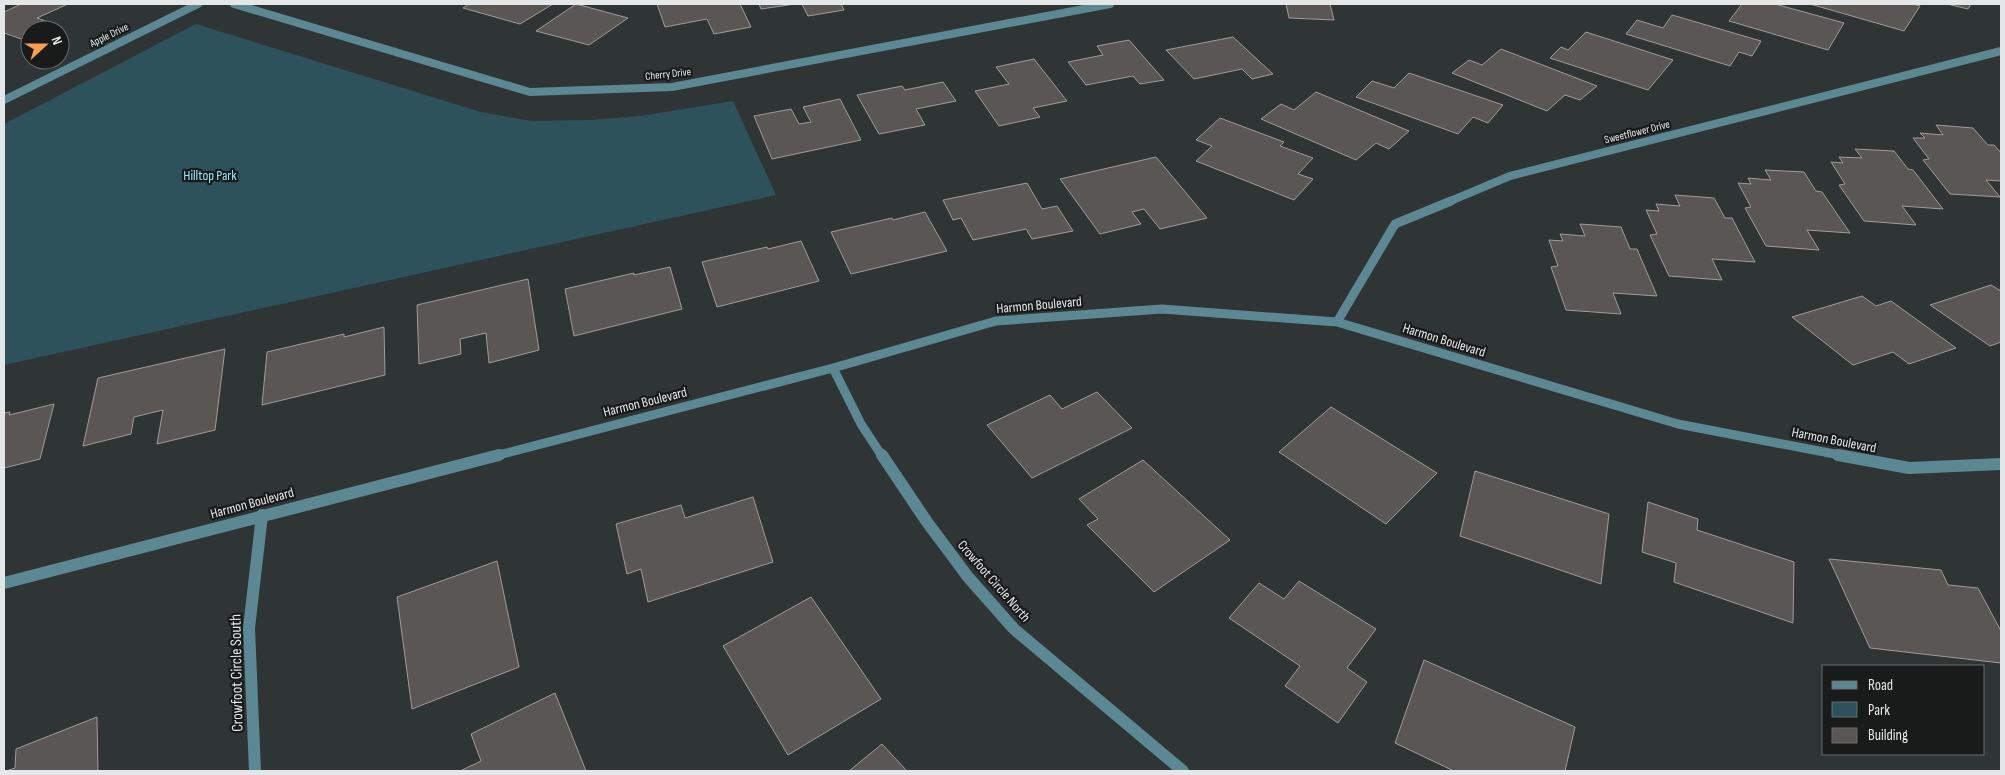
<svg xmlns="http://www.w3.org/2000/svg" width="2005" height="775" font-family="'Sofia Sans Condensed',sans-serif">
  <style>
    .green { fill: #2e525b }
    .building { fill: #5a5653; stroke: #a19c98 }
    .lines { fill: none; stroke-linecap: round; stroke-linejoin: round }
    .minor-far2 { stroke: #5c8893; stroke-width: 8 }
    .minor-far1 { stroke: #5c8893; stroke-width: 9 }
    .minor { stroke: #5c8893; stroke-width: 12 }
    .labels { text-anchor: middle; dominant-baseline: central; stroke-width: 4.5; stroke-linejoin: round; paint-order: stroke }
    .far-street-label { font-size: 11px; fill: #e4e7e8; stroke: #191b1b }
    .park-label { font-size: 14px; fill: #95e4f9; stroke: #191b1b }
    .street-label { font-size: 14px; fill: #e4e7e8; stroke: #191b1b }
    .near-street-label { font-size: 16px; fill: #e4e7e8; stroke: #191b1b }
  </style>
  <rect width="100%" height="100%" fill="#2f3435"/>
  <path class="green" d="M 196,24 L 481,112 L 531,121 L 591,120 L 640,116 L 733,101 L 776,195 L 4,365 L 4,124 Z"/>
  <path class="building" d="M 21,4 L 68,4 L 37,18 L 60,26 L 51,30 L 30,30 L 30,40 L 27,41 L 4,33 L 4,12 Z
    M 469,4 L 553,4 L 520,24 L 463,8 Z
    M 576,4 L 628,18 L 589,45 L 536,31 Z
    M 657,4 L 740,4 L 751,27 L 714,34 L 707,19 L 665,27 Z
    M 759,4 L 795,4 L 761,9 Z
    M 802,4 L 841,4 L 844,10 L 808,16 Z
    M 1286,4 L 1330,4 L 1334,20 L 1289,18 Z
    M 1742,4 L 1775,4 L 1844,23 L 1828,50 L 1729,21 Z
    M 1810,4 L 1913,4 L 1920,6 L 1904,31 Z
    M 1947,4 L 1971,4 L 1968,9 Z
    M 1672,15 L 1761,41 L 1752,56 L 1739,52 L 1730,66 L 1626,34 L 1637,20 L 1663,28 Z
    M 1586,32 L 1673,60 L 1648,90 L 1550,58 L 1561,47 L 1568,50 Z
    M 1233,37 L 1273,74 L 1252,79 L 1242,69 L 1194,79 L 1166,50 Z
    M 1129,40 L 1164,80 L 1140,84 L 1133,76 L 1086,85 L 1068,62 L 1103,55 L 1097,46 Z
    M 1501,49 L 1597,86 L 1580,100 L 1565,95 L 1547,111 L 1452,73 L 1469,60 L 1482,65 Z
    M 1034,59 L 1067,101 L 1033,108 L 1040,117 L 999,126 L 975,91 L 1009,84 L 996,67 Z
    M 1409,73 L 1503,105 L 1488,123 L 1473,117 L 1458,134 L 1356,97 L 1372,81 L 1394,88 Z
    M 943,82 L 956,101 L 916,109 L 925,125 L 879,134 L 857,95 L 902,86 L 905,90 Z
    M 1316,92 L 1409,131 L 1389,149 L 1376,143 L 1356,160 L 1261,119 L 1281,104 L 1294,110 Z
    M 840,99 L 861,140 L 772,159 L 754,116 L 791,109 L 799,124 L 811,122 L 803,107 Z
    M 1220,118 L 1284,142 L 1280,146 L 1313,158 L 1298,174 L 1313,179 L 1294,200 L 1196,161 L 1212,146 L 1196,140 Z
    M 1936,125 L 1973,128 L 1988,145 L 1994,145 L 2001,153 L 2001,181 L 1986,180 L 2000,197 L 1950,194 L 1923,160 L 1929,159 L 1913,138 L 1925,138 L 1920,133 L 1943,135 Z
    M 1855,149 L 1894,151 L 1908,169 L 1913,170 L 1943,209 L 1902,206 L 1916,225 L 1864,221 L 1839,185 L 1845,184 L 1831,162 L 1843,163 L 1839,157 L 1862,158 Z
    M 1156,157 L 1207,218 L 1160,229 L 1144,209 L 1132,212 L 1141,224 L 1100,234 L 1060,179 Z
    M 1765,170 L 1804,172 L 1816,191 L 1822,192 L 1850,233 L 1807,230 L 1819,250 L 1766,246 L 1745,208 L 1751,207 L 1738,183 L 1751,184 L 1748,178 L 1771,180 Z
    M 1027,183 L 1042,209 L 1057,206 L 1073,231 L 1032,239 L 1026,229 L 973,240 L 961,218 L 953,220 L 943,200 Z
    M 1675,195 L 1714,198 L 1725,218 L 1732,218 L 1755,262 L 1712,259 L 1722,280 L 1669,276 L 1650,235 L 1657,234 L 1646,210 L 1659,211 L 1656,204 L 1680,206 Z
    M 925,212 L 947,251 L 851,274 L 831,232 L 892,218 L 893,220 Z
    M 1580,224 L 1621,227 L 1630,249 L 1637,249 L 1657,296 L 1613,293 L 1621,314 L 1566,310 L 1551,267 L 1558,266 L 1549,240 L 1563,241 L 1560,234 L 1585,236 Z
    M 801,241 L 819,281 L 717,307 L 702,262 L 767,247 L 768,249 Z
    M 670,267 L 682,309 L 574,336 L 565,289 L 634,273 L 634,275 Z
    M 528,279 L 539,350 L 489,363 L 486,333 L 460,339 L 461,354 L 419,364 L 417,305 Z
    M 1991,285 L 2001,291 L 2001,342 L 1990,346 L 1930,305 Z
    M 1862,296 L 1876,306 L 1891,301 L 1956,348 L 1909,364 L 1893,352 L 1853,365 L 1792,317 Z
    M 384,327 L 385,375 L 262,405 L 267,352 L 344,334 L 344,337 Z
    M 225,349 L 215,430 L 157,444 L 163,410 L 134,417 L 131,434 L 83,446 L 98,378 Z
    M 1097,392 L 1132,428 L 1032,478 L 987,425 L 1050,395 L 1062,409 Z
    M 54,404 L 40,459 L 4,468 L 4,413 L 10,412 L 9,415 Z
    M 1331,407 L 1437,473 L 1386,524 L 1279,452 Z
    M 1143,460 L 1230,540 L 1154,592 L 1087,525 L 1098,519 L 1079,499 Z
    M 1475,471 L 1609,514 L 1601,584 L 1460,536 Z
    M 753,497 L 773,562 L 648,602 L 641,569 L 627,574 L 616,524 L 681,505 L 685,518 Z
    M 1648,502 L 1698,519 L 1697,530 L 1794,562 L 1793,623 L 1674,582 L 1676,563 L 1642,552 Z
    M 1829,559 L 1941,570 L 1948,585 L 1978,588 L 2001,631 L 2001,663 L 1870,648 Z
    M 497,561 L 519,667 L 412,709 L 397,597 Z
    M 1299,581 L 1376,629 L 1347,668 L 1367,682 L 1338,723 L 1285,686 L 1300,666 L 1229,618 L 1259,583 L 1284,599 Z
    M 811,597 L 881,699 L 788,755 L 723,646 Z
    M 1424,660 L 1575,727 L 1565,771 L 1454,771 L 1395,743 Z
    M 555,693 L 586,771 L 460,771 L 481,761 L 471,734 Z
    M 97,717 L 98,771 L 6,771 L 15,768 L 16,749 Z
    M 882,744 L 907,771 L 849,771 Z"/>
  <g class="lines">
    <path class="minor-far2" d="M 234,4 L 530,92 L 672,87 L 1110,4
      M 4,100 L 198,4
      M 1448,202 L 1510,176 L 2001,51"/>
    <path class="minor-far1" d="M 1337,322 L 1395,224 L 1451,201
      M 833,368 L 861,424 L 882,456
      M 495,456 L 833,368 L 996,321 L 1162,309 L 1337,322 L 1678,424 L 1845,456"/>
    <path class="minor" d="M 882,455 L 927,522 L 968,577 L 1014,629 L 1183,771
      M 1838,455 L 1909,468 L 2001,464
      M 4,583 L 499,455
      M 255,771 L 249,628 L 262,515"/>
  </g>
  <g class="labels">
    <g class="far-street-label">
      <text transform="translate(109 35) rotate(-26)">Apple Drive</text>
      <text transform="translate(668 74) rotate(-6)">Cherry Drive</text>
      <text transform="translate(1637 132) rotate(-14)">Sweetflower Drive</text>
    </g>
    <g class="park-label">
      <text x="210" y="175">Hilltop Park</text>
    </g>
    <g class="street-label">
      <text transform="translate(1039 305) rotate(-5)">Harmon Boulevard</text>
      <text transform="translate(1444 340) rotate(17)">Harmon Boulevard</text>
      <text transform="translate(645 402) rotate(-14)">Harmon Boulevard</text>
      <text transform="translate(1834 440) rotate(11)">Harmon Boulevard</text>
      <text transform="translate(252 503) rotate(-15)">Harmon Boulevard</text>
      <text transform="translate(994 581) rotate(49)">Crowfoot Circle North</text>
    </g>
    <g class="near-street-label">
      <text transform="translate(237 673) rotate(-91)">Crowfoot Circle South</text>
    </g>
  </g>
  <rect width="2005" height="775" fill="none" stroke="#e4e7e8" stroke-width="10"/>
  <rect x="1822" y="665" width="162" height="90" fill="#191b1b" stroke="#6a6d6d"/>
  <rect x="1832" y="681" width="25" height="8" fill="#5c8893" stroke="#6a6d6d"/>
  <text x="1868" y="690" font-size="15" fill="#e4e7e8">Road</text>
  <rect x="1832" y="702" width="25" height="15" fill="#2e525b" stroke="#6a6d6d"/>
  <text x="1868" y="715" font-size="15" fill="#e4e7e8">Park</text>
  <rect x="1832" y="728" width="25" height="15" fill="#5a5653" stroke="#6a6d6d"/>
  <text x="1868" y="740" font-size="15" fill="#e4e7e8">Building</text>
  <g transform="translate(45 45) rotate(69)"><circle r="24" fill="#191b1b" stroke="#6a6d6d"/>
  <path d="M0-4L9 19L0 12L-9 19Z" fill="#fb9e50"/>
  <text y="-8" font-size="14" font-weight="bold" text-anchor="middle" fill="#e4e7e8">N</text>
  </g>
</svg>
